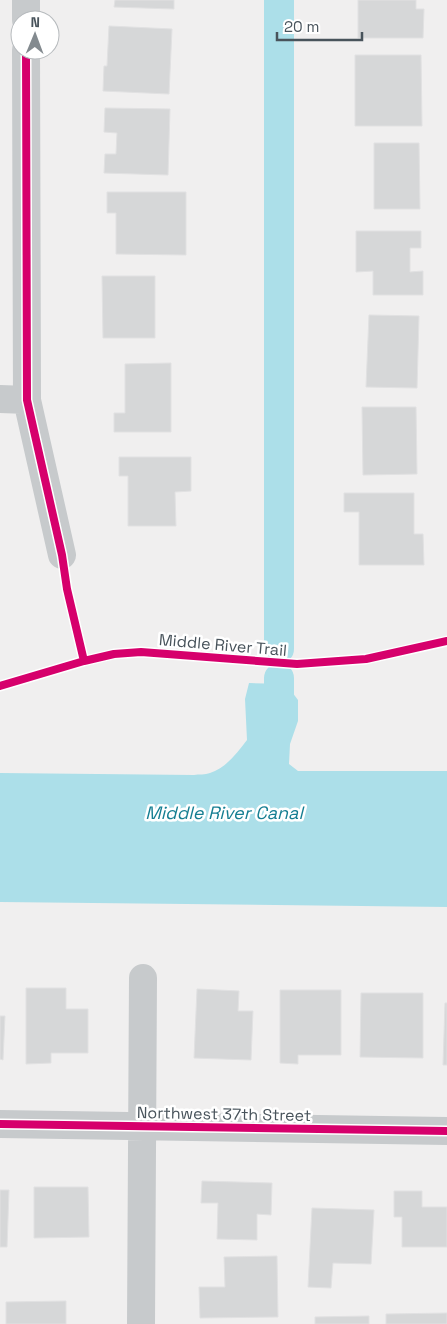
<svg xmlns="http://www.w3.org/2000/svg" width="447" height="1324" font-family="'Space Grotesk',sans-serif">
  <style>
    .water { fill: #acdfe9 }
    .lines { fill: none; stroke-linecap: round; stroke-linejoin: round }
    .canal { stroke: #acdfe9; stroke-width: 30 }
    .building { fill: #d6d7d8; stroke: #e1e1e2 }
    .minor { stroke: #c7cacc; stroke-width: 28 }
    .cycleway-casing { stroke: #fff; stroke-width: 11 }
    .cycleway { stroke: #d6006c; stroke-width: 8 }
    .labels { text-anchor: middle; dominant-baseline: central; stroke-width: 5; stroke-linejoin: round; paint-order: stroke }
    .street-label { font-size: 16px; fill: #48535b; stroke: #fff }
    .water-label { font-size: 18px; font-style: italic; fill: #157e92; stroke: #fff }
  </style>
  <rect width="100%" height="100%" fill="#f0efef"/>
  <path class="water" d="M 249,683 L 286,684 L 298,700 L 298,721 L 290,744 L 289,764 L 298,771 L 447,771 L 447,907 L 0,902 L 0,773 L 194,775 C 199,774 205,775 210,773 C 226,768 237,753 247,740 L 245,699 Z"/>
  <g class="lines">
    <path class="canal" d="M 279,0 L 279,649
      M 279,678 L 279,725"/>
  </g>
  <path class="building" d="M 115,0 L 174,0 L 174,9 L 114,7 Z
    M 358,0 L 416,0 L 416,9 L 424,9 L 423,38 L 358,38 Z
    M 109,26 L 172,29 L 169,94 L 103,91 L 104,66 L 107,66 Z
    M 355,55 L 421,55 L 422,126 L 355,126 Z
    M 105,108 L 170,109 L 168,175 L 104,173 L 105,154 L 116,154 L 117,133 L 104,132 Z
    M 374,143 L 419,143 L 420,209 L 374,209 Z
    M 107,192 L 186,192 L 186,255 L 116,254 L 116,213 L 107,213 Z
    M 356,231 L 421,231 L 421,248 L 410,248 L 410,272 L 423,271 L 423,295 L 373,295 L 373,271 L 356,272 Z
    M 102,276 L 155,276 L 155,338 L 103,338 Z
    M 369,315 L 419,316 L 417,388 L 366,387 Z
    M 171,363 L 171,432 L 114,432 L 114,413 L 125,413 L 125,364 Z
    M 362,407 L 416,407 L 417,474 L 363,475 Z
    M 119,457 L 191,457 L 191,491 L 175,492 L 176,526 L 128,526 L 128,476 L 119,476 Z
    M 344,493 L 414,493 L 414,534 L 423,534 L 424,565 L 359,565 L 359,512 L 344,512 Z
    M 26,988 L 66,988 L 66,1009 L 88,1009 L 88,1053 L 51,1053 L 51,1063 L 26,1064 Z
    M 197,989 L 239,991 L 238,1011 L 253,1011 L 251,1060 L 194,1058 Z
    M 280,990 L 341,990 L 341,1055 L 298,1055 L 298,1064 L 280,1063 Z
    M 361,993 L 423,993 L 423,1058 L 360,1057 Z
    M 445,1003 L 447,1003 L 447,1065 L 443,1065 Z
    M 0,1016 L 5,1016 L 3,1060 L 0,1059 Z
    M 202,1181 L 272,1183 L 271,1215 L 257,1214 L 257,1240 L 217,1239 L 218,1203 L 201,1203 Z
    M 34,1187 L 88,1187 L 89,1237 L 34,1238 Z
    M 0,1190 L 9,1190 L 7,1247 L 0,1247 Z
    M 394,1191 L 422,1191 L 422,1207 L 447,1207 L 447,1247 L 402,1247 L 402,1217 L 394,1217 Z
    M 312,1208 L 374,1210 L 371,1264 L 333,1263 L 331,1288 L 308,1287 Z
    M 277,1256 L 278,1317 L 200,1318 L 199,1287 L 225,1287 L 224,1257 Z
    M 66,1301 L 66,1324 L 6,1324 L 6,1302 Z
    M 447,1313 L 447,1324 L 386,1324 L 386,1314 Z
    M 369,1316 L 369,1324 L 315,1324 L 315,1317 Z"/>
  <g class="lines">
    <path class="minor" d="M 26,0 L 26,20
      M 26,50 L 27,400 L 62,555
      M 0,399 L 27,400
      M 0,1124 L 447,1131
      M 141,1324 L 143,978"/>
    <g class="cycleway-casing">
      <path id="cycleway" d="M 26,50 L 27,400 L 62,555 L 67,589 L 84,661
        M 0,686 L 84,661 L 114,654 L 141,652 L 297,664 L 366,659 L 447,641
        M 0,1124 L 447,1131"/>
    </g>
    <use href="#cycleway" class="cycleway"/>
  </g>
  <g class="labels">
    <g class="street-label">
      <text transform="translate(223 645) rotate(5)">Middle River Trail</text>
      <text transform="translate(224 1114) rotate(1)">Northwest 37th Street</text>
    </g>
    <g class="water-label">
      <text x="224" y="812">Middle River Canal</text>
    </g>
  </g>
  <g transform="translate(35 35) rotate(1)"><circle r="24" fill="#ffffff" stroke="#b6babd"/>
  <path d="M0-4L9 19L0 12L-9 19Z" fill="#838a8f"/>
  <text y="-8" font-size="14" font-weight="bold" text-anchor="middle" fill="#48535b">N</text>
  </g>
  <path d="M277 32v8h85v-8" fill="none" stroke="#48535b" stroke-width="2.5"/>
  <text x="284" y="32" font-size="15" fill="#48535b" stroke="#ffffff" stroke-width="4" paint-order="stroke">20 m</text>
</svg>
